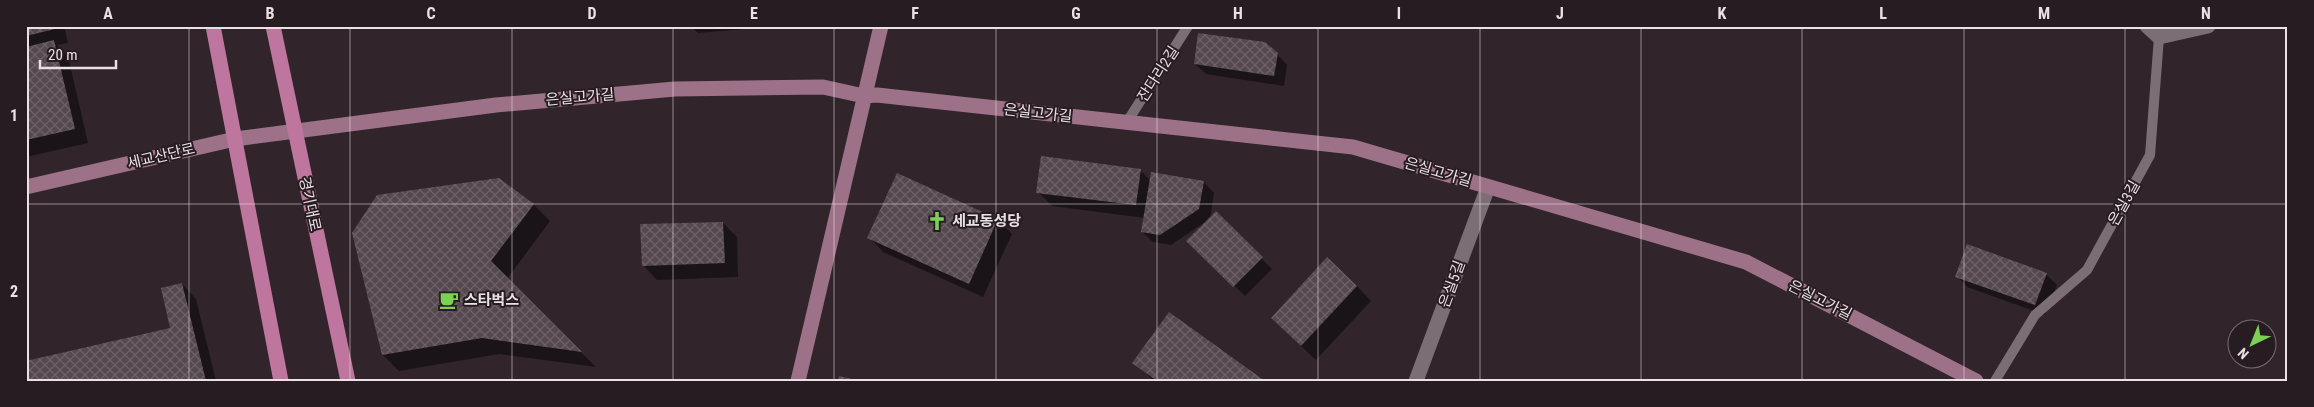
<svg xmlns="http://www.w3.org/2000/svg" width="2314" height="407" font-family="'Roboto Condensed','Noto Sans KR',sans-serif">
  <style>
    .shadow { fill: #0007 }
    .building { fill: url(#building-cross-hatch) }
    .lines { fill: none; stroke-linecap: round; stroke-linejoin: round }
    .lane { stroke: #7c6e75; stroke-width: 10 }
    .street { stroke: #7c6e75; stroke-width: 15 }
    .secondary { stroke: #9d7289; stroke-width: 15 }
    .primary { stroke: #be769e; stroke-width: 15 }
    .grid { fill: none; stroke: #e9e1e5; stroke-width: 1; stroke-opacity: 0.55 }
    .labels { text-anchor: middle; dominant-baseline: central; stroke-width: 4; stroke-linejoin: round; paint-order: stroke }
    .street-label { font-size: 15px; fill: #e9e1e5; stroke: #271c22 }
    .poi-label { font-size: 15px; font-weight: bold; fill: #e9e1e5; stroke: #271c22; text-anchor: start }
    .neatline { fill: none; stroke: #e9e1e5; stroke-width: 2 }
    .grid-label { font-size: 16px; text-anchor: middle; font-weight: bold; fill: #e9e1e5 }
  </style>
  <defs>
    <pattern id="building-cross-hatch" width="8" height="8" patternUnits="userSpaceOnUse" patternTransform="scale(1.25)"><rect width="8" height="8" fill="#55484f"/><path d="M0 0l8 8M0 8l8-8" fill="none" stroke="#6d6268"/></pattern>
  </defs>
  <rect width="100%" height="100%" fill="#31252b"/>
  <path class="shadow" d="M 26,26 L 64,26 L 68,43 L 57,45 L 68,56 L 88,143 L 26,157 Z
    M 691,26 L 783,26 L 698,33 Z
    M 1277,54 L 1287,65 L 1284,86 L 1206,74 L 1195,64 Z
    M 1140,170 L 1151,181 L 1152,173 L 1204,182 L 1214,193 L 1210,219 L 1216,213 L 1272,269 L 1245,296 L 1188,241 L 1202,224 L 1171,245 L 1153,242 L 1142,232 L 1145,218 L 1052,206 L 1038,192 Z
    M 499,180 L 534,205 L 550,221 L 507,279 L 596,367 L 499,354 L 399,371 L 383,355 Z
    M 998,220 L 1012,234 L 983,297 L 883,252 L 869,237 Z
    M 723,223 L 737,237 L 738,277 L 657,280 L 643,265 Z
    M 2046,274 L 2057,285 L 2045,315 L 1967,287 L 1957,276 Z
    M 182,284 L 196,299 L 216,381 L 26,381 L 172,329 Z
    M 1357,286 L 1371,301 L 1316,360 L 1286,332 Z
    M 1134,362 L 1263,381 L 1154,381 Z"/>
  <path class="building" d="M 26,26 L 54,26 L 55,29 L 26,36 Z
    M 1198,33 L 1265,42 L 1278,53 L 1274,76 L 1194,64 Z
    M 54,40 L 75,129 L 26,140 L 26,47 Z
    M 1041,156 L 1141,169 L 1136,205 L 1036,193 Z
    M 1151,172 L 1204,181 L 1199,209 L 1160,235 L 1141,232 Z
    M 897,173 L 998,219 L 969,284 L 867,238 Z
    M 499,178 L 534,204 L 491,261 L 582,352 L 482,338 L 382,355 L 352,233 L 377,195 Z
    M 1216,211 L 1263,257 L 1233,287 L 1186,241 Z
    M 723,222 L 725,263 L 642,266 L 640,224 Z
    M 1967,244 L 2047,273 L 2035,305 L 1955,277 Z
    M 1327,257 L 1357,286 L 1301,346 L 1271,318 Z
    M 182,283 L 206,381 L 26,381 L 26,361 L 170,328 L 161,288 Z
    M 1169,312 L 1265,381 L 1157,381 L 1132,363 Z
    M 839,376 L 856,380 L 856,381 L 838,381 Z"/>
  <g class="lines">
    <path class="lane" d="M 1127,122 L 1188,26
      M 1995,381 L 2035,315 L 2087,270 L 2150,155 L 2159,37"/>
    <path class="street" d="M 2147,26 L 2159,37 L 2208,26
      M 1416,381 L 1488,187"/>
    <path class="secondary" d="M 26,187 L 235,139 L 496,105 L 675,89 L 823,87 L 864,96 L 877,95 L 1353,147 L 1746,262 L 1976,381
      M 798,381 L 881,26"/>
    <path class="primary" d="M 213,26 L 281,381
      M 273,26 L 348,381"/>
  </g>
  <path class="grid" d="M 189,26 L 189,381M 350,26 L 350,381M 512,26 L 512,381M 673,26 L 673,381M 834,26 L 834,381M 996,26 L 996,381M 1157,26 L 1157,381M 1318,26 L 1318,381M 1480,26 L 1480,381M 1641,26 L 1641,381M 1802,26 L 1802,381M 1964,26 L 1964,381M 2125,26 L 2125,381M 26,204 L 2288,204"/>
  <defs>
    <g id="church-bare" transform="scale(1.5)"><path d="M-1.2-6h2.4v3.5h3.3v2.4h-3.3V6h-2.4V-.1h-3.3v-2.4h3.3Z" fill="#7cd155" stroke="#271c22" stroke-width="2.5" paint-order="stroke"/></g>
    <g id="cafe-bare" transform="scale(1.5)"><path d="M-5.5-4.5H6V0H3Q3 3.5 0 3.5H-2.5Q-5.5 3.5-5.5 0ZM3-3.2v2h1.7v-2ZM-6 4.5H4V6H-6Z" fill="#7cd155" stroke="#271c22" stroke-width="2.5" paint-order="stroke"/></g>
  </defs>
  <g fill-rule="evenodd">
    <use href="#church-bare" x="937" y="221"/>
    <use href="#cafe-bare" x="449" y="300"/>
  </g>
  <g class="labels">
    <g class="street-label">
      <text transform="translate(1158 74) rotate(-57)">잔다리2길</text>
      <text transform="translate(580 97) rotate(-5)">은실고가길</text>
      <text transform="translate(1038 113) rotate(6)">은실고가길</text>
      <text transform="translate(161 156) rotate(-13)">세교산단로</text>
      <text transform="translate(1438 172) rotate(16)">은실고가길</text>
      <text transform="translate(2124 203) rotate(-61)">은실3길</text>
      <text transform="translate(310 204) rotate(78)">경기대로</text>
      <text transform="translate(1452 284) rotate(-70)">은실5길</text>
      <text transform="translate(1820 300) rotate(27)">은실고가길</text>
    </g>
    <g class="poi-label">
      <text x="952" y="221">세교동성당</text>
      <text x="464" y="300">스타벅스</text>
    </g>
  </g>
  <rect width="2314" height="407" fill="none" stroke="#271c22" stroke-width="55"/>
  <g transform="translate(2252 344) rotate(223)"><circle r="24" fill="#271c22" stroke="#756b70"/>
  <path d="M0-4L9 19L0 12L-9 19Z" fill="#7cd155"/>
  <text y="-8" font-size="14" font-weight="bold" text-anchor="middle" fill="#e9e1e5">N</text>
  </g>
  <path d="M40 60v8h76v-8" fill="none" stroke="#e9e1e5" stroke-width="2.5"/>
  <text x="48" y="60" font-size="15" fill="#e9e1e5" stroke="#271c22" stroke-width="4" paint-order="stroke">20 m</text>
  <rect x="28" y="28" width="2258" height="352" class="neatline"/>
  <g class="grid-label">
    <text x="108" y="19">A</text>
    <text x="270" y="19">B</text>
    <text x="431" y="19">C</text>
    <text x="592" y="19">D</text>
    <text x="754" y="19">E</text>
    <text x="915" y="19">F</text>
    <text x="1076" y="19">G</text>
    <text x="1238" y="19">H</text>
    <text x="1399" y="19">I</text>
    <text x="1560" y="19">J</text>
    <text x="1722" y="19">K</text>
    <text x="1883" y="19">L</text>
    <text x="2044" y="19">M</text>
    <text x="2206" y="19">N</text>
    <text x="14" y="121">1</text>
    <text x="14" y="297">2</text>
  </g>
</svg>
